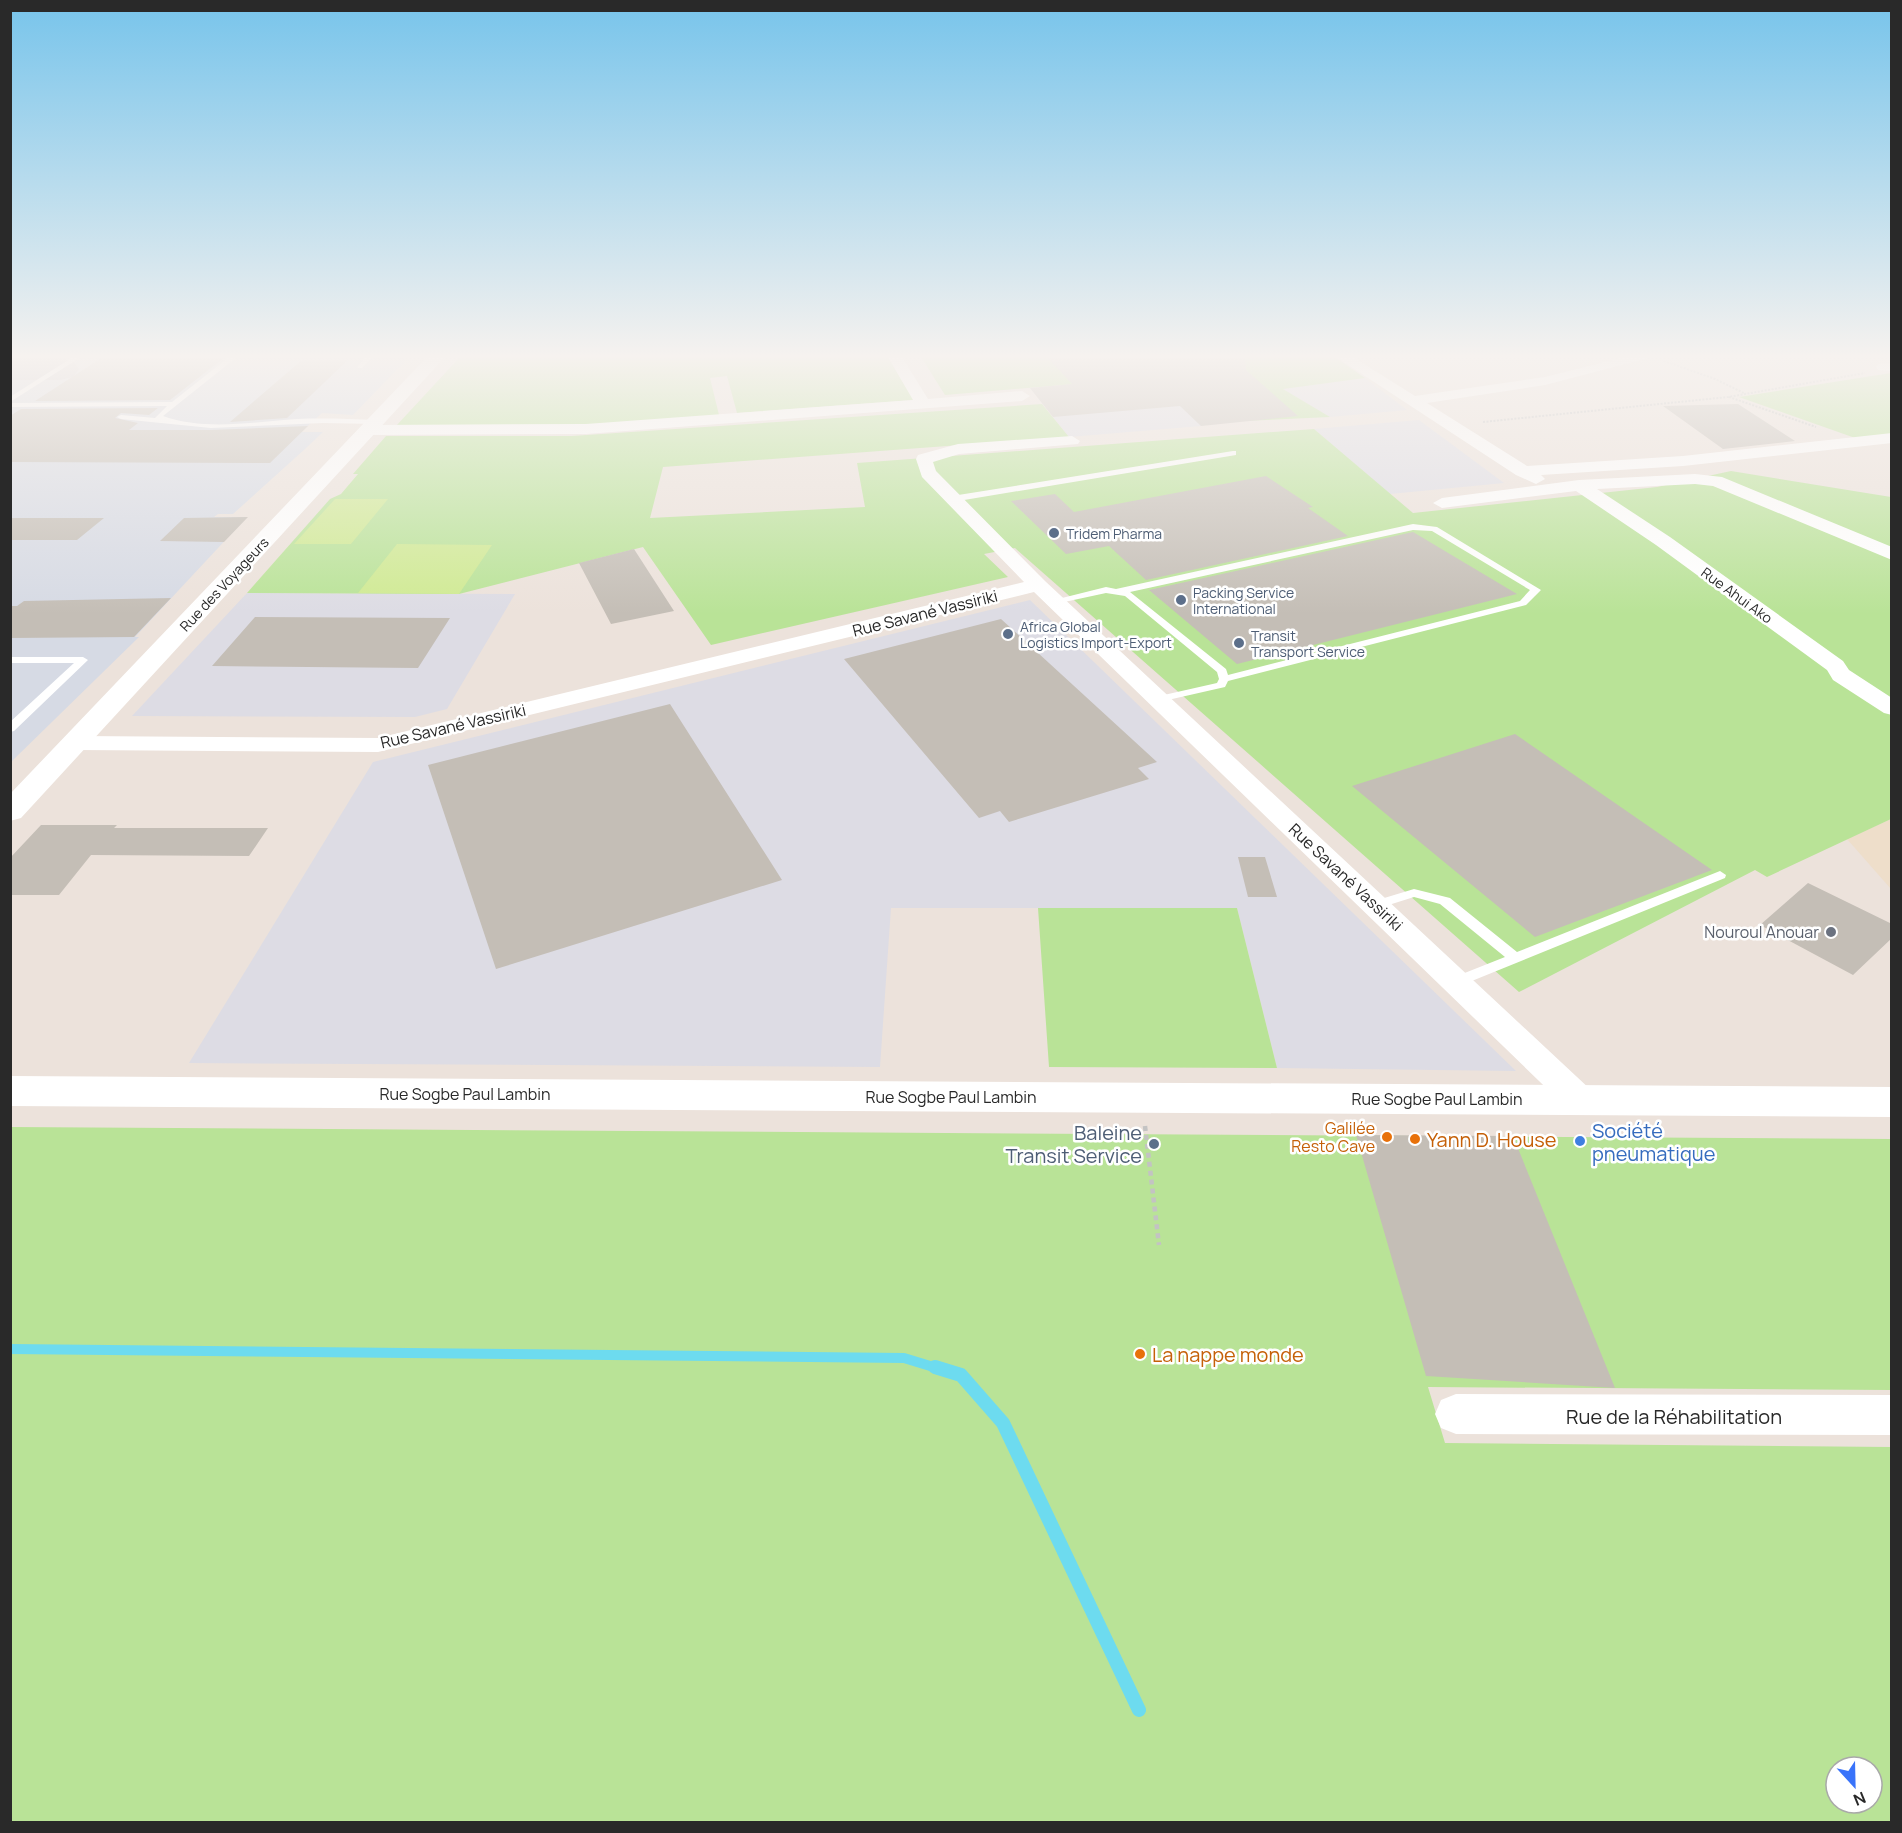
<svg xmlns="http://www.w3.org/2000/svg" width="1902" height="1833" font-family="Manrope,sans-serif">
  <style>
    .industrial { fill: #dddce4 }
    .education { fill: #eedeca }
    .airport { fill: #d6dae4 }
    .green { fill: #b9e397; fill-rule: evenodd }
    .pitch { fill: #cfea92 }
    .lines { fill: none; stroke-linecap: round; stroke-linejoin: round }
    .stream-far1 { stroke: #6ddbef; stroke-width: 10 }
    .stream { stroke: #6ddbef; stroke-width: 14 }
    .taxiway { fill: #c5c2c8; fill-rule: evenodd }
    .building { fill: #c4beb6 }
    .path-far1 { stroke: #c3c3c3; stroke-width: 2; stroke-dasharray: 2 1.5; stroke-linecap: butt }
    .path { stroke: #c3c3c3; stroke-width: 4.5; stroke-dasharray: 5 4; stroke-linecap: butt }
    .lane { fill: #fff; fill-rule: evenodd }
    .street { fill: #fff; fill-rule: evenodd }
    .secondary { fill: #fff; fill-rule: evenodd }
    .service-dot { fill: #5c6f8a; stroke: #fff; stroke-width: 2 }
    .worship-dot { fill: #6b7280; stroke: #fff; stroke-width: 2 }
    .food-dot { fill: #e8710a; stroke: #fff; stroke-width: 2 }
    .shop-dot { fill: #3f7fe0; stroke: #fff; stroke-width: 2 }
    .labels { text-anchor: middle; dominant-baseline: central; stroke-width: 5; stroke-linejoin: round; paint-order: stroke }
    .far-service-label { font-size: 14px; fill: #4e5e75; stroke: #fff; text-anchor: start }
    .far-street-label { font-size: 14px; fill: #292929; stroke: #fff }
    .street-label { font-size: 16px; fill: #292929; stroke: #fff }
    .worship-label { font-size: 16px; fill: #5b616d; stroke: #fff; text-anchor: end }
    .food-label { font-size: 16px; fill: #c56008; stroke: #fff; text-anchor: end }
    .near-shop-label { font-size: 20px; fill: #366cbe; stroke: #fff; text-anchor: start }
    .near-service-label { font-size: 20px; fill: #4e5e75; stroke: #fff; text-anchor: end }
    .near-food-label { font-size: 20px; fill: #c56008; stroke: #fff; text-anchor: start }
    .near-street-label { font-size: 20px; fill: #292929; stroke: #fff }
  </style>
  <rect width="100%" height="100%" fill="#ece2db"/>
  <path class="industrial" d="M 1180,363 L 1201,426 L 1069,437 L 1030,388 L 1069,385 Z
    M 1365,378 L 1407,410 L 1330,417 L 1282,389 Z
    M 1419,420 L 1504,483 L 1390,494 L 1314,429 Z
    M 247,593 L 515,594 L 447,709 L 415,717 L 132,716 Z
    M 1030,600 L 1516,1071 L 1277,1068 L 1237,908 L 891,908 L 880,1067 L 189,1063 L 373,762 Z"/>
  <path class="education" d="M 1891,819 L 1891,889 L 1847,839 Z"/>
  <path class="airport" d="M 11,357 L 409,357 L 353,415 L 322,413 L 301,432 L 323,432 L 305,449 L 233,514 L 218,514 L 214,517 L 247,517 L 135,637 L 139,637 L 11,762 Z"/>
  <path class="green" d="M 460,357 L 888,357 L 914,400 L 737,413 L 727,376 L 710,378 L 719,415 L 581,426 L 396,426 Z
    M 921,357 L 1335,357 L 1365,378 L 1283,389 L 1330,417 L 1243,421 L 1192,374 L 945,395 Z
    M 1891,373 L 1891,435 L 1858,439 L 1739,397 Z
    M 1042,404 L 1069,437 L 663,467 L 650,518 L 865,507 L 857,463 L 1314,429 L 1413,513 L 1657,487 L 1731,471 L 1891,497 L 1891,819 L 1767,877 L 1755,870 L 1519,992 L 1015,548 L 984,554 L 1008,577 L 711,645 L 643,547 L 459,594 L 247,593 L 330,499 L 341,494 L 358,474 L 353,474 L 386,436 L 572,436 Z
    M 1038,908 L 1237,908 L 1277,1068 L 1049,1067 Z
    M 10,1127 L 1891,1139 L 1891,1390 L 1428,1387 L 1445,1443 L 1891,1447 L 1891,1822 L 11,1822 ZM 1836,1767 L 1872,1767 L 1872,1803 L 1836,1803 Z"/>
  <path class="pitch" d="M 335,499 L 388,499 L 351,544 L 294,544 Z
    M 397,544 L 492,545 L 459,594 L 358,593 Z"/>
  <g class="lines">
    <path class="stream-far1" d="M 10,1349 L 904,1358 L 940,1369"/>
    <path class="stream" d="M 935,1367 L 961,1375 L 1003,1423 L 1139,1710"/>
    <path class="taxiway" d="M 10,358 L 60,358 L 73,361 L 79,369 L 73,377 L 60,380 L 10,380 Z"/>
  </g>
  <path class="building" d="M 103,357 L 225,357 L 170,400 L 35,401 Z
    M 1047,357 L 1245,357 L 1246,370 L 1298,416 L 1201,426 L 1180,406 L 1053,417 L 1030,388 L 1072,384 Z
    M 302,360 L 348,360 L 287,418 L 230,422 Z
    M 1738,404 L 1795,441 L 1723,449 L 1663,406 Z
    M 158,408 L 149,415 L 121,413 L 115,418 L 138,423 L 129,430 L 211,430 L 308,426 L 270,463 L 10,462 L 10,416 L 21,409 Z
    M 1266,476 L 1313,507 L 1308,508 L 1348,536 L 1146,580 L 1109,546 L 1066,554 L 1011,501 L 1055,494 L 1074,512 Z
    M 248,517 L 224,542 L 160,541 L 184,518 Z
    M 10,518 L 104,518 L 77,540 L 10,540 Z
    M 1413,532 L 1517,594 L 1237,664 L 1149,590 Z
    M 634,549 L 674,611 L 611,624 L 579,563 Z
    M 171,598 L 134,637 L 10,638 L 10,606 L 17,606 L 24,601 Z
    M 255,617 L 450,618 L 418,668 L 212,666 Z
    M 1001,619 L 1157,762 L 1138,768 L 1149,779 L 1009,822 L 1000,811 L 979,818 L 844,659 Z
    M 670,704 L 782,880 L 496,969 L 428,765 Z
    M 1515,734 L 1712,870 L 1535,937 L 1352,786 Z
    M 41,825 L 117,825 L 114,828 L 268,828 L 249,856 L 91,855 L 59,895 L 10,895 L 10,858 Z
    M 1238,857 L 1265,857 L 1277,897 L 1248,897 Z
    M 1808,883 L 1892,924 L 1892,938 L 1853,975 L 1760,925 Z
    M 1356,1135 L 1513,1136 L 1615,1388 L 1426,1376 Z"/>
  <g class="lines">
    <path class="path-far1" d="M 1664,361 L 1715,379 L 1746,394
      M 1729,397 L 1816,427
      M 1483,422 L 1728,397 L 1865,373"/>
    <path class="path" d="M 1145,1126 L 1159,1245"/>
    <path class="lane" d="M 73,357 L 81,357 L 10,402 L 10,397 Z
      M 229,357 L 237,357 L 163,416 C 204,431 254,422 297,419 C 323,418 350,419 376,420 L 380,422 L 376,424 L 323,423 L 211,428 L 121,419 L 117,417 L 121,415 L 155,418 L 167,406 L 10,407 L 10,403 L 172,402 Z
      M 366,357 L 373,357 L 362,368 L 358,368 L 358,366 Z
      M 1233,451 L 1236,451 L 1236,455 L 952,502 L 948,499 L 952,496 Z
      M 1413,524 L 1437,527 L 1541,590 L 1526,605 L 1228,681 L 1225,687 L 1159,702 L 1155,701 L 1155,697 L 1217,683 L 1219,679 L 1217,672 L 1125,596 L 1106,593 L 1055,604 L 1050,601 L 1106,587 L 1116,589 ZM 1413,530 L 1432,531 L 1530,590 L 1520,601 L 1228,675 L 1226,669 L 1130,592 Z
      M 10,657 L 83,657 L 88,660 L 14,731 L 10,732 L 10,722 L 74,663 L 10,663 Z
      M 1720,871 L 1726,875 L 1725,878 L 1457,987 L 1452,986 L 1450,982 L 1452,978 L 1505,957 L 1440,904 L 1414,897 L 1376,909 L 1369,905 L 1371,902 L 1414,889 L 1450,898 L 1517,952 Z"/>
    <path class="street" d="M 888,357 L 902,357 L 928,399 L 1022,391 L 1030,396 L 1022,401 L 586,434 L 369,435 L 361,430 L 369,425 L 586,424 L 913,400 Z
      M 1336,357 L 1353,357 L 1415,396 L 1545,377 L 1625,357 L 1652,357 L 1545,385 L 1427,403 L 1527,466 L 1683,456 L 1892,433 L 1892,443 L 1683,466 L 1541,475 L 1545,479 L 1536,484 L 1516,475 Z
      M 1892,363 L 1892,371 L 1878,370 L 1876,367 L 1878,364 Z
      M 1072,436 L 1080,441 L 1078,444 L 959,454 L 933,462 L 936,471 L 1045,581 L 1592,1091 L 1597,1100 L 1592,1109 L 1580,1113 L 1568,1109 L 1034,592 L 378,752 L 77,750 L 69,748 L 65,743 L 69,738 L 77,736 L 378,738 L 1024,582 L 922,477 L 916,459 L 918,455 L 958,444 Z
      M 1695,474 L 1722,477 L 1892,547 L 1892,560 L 1713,486 L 1695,484 L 1597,489 L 1670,537 L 1843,661 L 1849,670 L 1892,698 L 1892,715 L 1884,713 L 1833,680 L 1827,670 L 1656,545 L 1576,491 L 1442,508 L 1433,503 L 1442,498 L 1579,480 Z
      M 1456,1394 L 1892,1395 L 1892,1435 L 1456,1434 L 1441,1428 L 1435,1414 L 1441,1400 Z"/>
    <path class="secondary" d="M 427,357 L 445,357 L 21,818 L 10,821 L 10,794 Z
      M 10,1076 L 1892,1087 L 1892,1117 L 10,1106 Z"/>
  </g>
  <linearGradient id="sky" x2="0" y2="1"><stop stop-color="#77c4eb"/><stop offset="0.58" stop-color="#f6f2ef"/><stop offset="1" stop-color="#f6f2ef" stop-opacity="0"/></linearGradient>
  <rect width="1902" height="614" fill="url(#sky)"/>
  <g class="service-dot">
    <circle cx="1054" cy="533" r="6"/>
    <circle cx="1181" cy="600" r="6"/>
    <circle cx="1008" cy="634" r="6"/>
    <circle cx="1239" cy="643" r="6"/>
    <circle cx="1154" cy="1144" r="6"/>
  </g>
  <circle class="worship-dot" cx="1831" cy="932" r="6"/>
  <g class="food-dot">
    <circle cx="1387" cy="1137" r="6"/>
    <circle cx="1415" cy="1139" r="6"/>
    <circle cx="1140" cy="1354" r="6"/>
  </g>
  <circle class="shop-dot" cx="1580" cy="1141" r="6"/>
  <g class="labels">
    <g class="far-service-label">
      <text x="1066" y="533">Tridem Pharma</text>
      <text x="1193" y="592">Packing Service<tspan x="1193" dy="16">International</tspan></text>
      <text x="1020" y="626">Africa Global<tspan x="1020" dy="16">Logistics Import-Export</tspan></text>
      <text x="1251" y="635">Transit<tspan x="1251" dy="16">Transport Service</tspan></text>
    </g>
    <g class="far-street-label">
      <text transform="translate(224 584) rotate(-47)">Rue des Voyageurs</text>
      <text transform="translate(1737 595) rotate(36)">Rue Ahui Ako</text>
    </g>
    <g class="street-label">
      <text transform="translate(925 613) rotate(-14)">Rue Savané Vassiriki</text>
      <text transform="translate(453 726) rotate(-13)">Rue Savané Vassiriki</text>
      <text transform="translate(1346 877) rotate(43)">Rue Savané Vassiriki</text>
      <text x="465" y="1094">Rue Sogbe Paul Lambin</text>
      <text x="951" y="1097">Rue Sogbe Paul Lambin</text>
      <text x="1437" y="1099">Rue Sogbe Paul Lambin</text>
    </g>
    <g class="worship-label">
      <text x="1819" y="932">Nouroul Anouar</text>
    </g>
    <g class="food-label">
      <text x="1375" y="1128">Galilée<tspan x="1375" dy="18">Resto Cave</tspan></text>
    </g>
    <g class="near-shop-label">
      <text x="1592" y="1130">Société<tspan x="1592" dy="23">pneumatique</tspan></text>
    </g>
    <g class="near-service-label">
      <text x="1142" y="1132">Baleine<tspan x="1142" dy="23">Transit Service</tspan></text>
    </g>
    <g class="near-food-label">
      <text x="1427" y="1139">Yann D. House</text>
      <text x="1152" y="1354">La nappe monde</text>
    </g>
    <g class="near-street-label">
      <text x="1674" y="1416">Rue de la Réhabilitation</text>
    </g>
  </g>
  <rect width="1902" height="1833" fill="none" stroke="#292929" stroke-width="24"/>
  <g transform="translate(1854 1785) rotate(158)"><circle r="28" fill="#ffffff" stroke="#a9a9a9" stroke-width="1.5"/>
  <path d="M0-4.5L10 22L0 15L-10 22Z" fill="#3973fa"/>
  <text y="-9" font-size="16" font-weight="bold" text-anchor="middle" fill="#292929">N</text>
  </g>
</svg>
